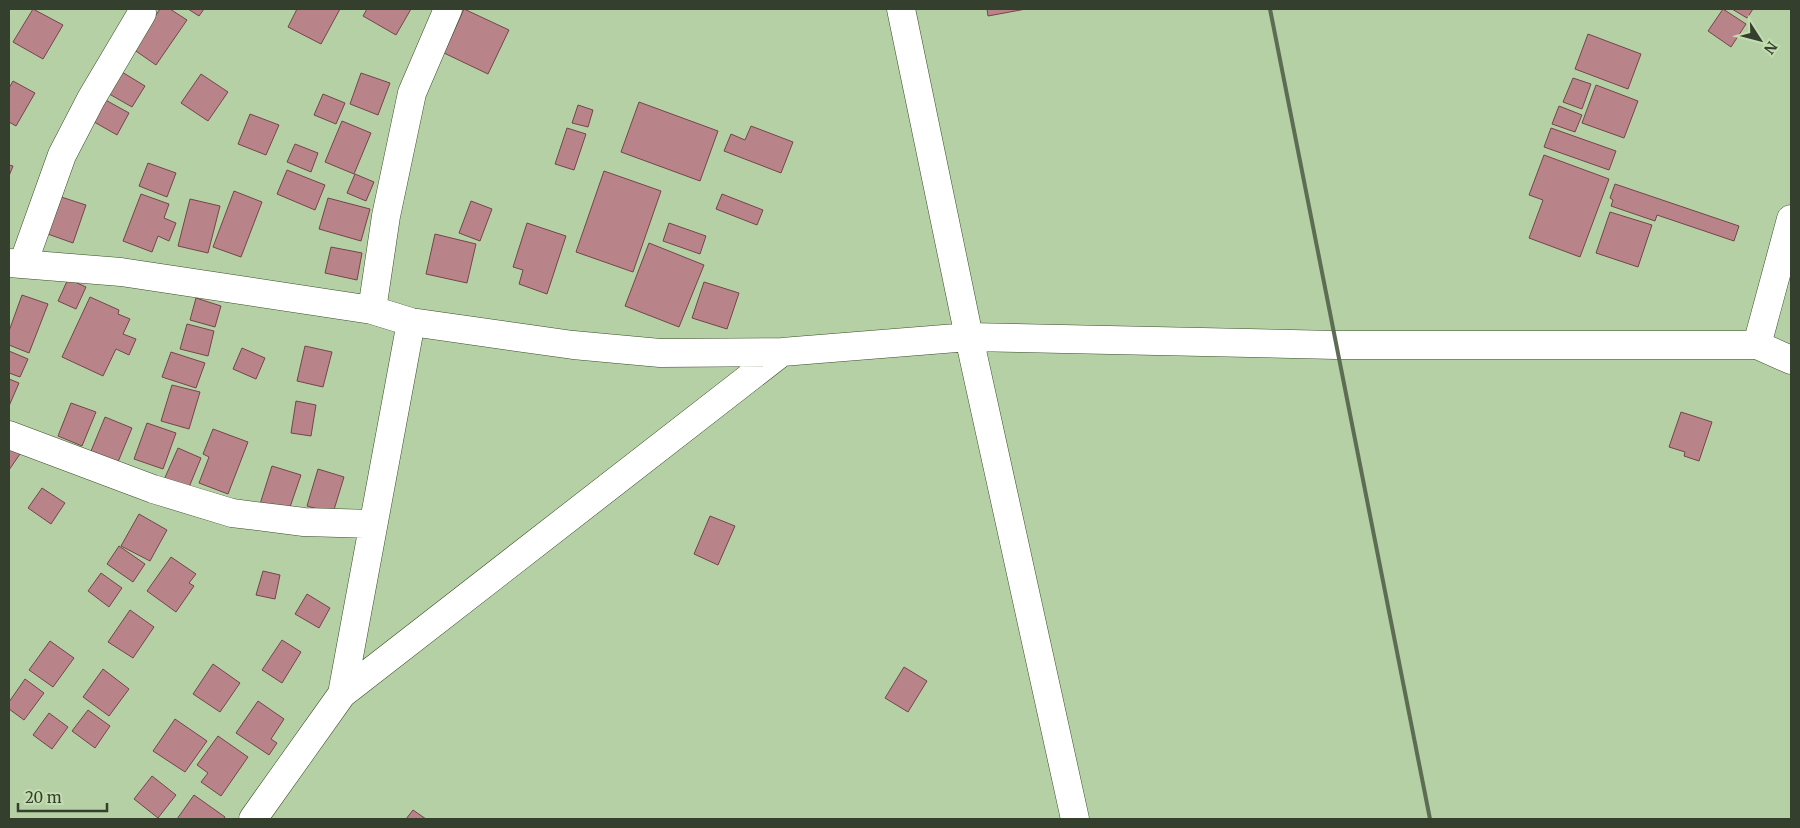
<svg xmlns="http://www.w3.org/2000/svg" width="1800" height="828" font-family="Merriweather,serif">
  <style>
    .building { fill: #b88489; stroke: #74454a }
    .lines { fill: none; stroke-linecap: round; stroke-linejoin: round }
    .street-casing { stroke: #384e28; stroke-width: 29 }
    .street { stroke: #fff; stroke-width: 28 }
    .rail { stroke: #5d6d53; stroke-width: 4 }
  </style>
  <rect width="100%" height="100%" fill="#b6d0a5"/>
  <path class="building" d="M 33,9 L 63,25 L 43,59 L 13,42 Z
    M 160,9 L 170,9 L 187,20 L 156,65 L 133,49 Z
    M 188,9 L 204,9 L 199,16 Z
    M 297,9 L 340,9 L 321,44 L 288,27 Z
    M 367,9 L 411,9 L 396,35 L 363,16 Z
    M 464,9 L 509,30 L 488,74 L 444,53 Z
    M 987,9 L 1026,9 L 988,16 Z
    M 1723,9 L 1746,24 L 1731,47 L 1708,31 Z
    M 1732,9 L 1753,9 L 1747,18 Z
    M 1588,34 L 1641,54 L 1628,89 L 1575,69 Z
    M 117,69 L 145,86 L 132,107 L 104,91 Z
    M 361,73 L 390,83 L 378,115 L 350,104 Z
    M 201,74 L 228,92 L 208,121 L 181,103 Z
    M 1573,78 L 1591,84 L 1582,109 L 1563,102 Z
    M 13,81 L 35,93 L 16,126 L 9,122 L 9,88 Z
    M 1596,85 L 1638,101 L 1624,138 L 1582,123 Z
    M 323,94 L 345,103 L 336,124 L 314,115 Z
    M 102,98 L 129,113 L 117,135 L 89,119 Z
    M 639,102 L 718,131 L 700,181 L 621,152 Z
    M 578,105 L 593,110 L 588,127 L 572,123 Z
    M 1559,106 L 1582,115 L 1575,132 L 1552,124 Z
    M 250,114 L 279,125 L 266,155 L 238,144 Z
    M 342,121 L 371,133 L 354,174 L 325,162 Z
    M 751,126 L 793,142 L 781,173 L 724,151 L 731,134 L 745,140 Z
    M 567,128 L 586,134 L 574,170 L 555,164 Z
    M 1551,128 L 1616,151 L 1609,170 L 1544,147 Z
    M 295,144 L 318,153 L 311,172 L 287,162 Z
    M 1544,155 L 1609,179 L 1580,257 L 1529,238 L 1543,200 L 1529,195 Z
    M 148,163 L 176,173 L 167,197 L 139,186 Z
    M 9,165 L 13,166 L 9,176 Z
    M 287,170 L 325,185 L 315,210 L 277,194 Z
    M 604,171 L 661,191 L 633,272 L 576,252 Z
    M 355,174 L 374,182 L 366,201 L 347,193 Z
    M 1615,184 L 1739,226 L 1734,241 L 1657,215 L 1655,221 L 1611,206 L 1613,200 L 1610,198 Z
    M 234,191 L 262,202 L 241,257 L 213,247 Z
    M 141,194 L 169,204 L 164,218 L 176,223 L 169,241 L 158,236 L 152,252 L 123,241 Z
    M 722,194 L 763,210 L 757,225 L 716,209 Z
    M 58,196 L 86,205 L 73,243 L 45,233 Z
    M 328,198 L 370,209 L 361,241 L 319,229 Z
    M 190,199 L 220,206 L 208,253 L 178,246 Z
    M 471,201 L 492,209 L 480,241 L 459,233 Z
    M 1610,212 L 1652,225 L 1638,267 L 1596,253 Z
    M 527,223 L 566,236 L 547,294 L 519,284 L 523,270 L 513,267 Z
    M 669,223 L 706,236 L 700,254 L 663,241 Z
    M 435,234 L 476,244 L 467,283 L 426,274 Z
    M 649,243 L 704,265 L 679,327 L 625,306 Z
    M 331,247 L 362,253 L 357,280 L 325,273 Z
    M 68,279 L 86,287 L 76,309 L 58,301 Z
    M 704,282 L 739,293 L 727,329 L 692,318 Z
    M 22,295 L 48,304 L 29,353 L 9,345 L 9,331 Z
    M 90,297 L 119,310 L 118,314 L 130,319 L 123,334 L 136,339 L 129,355 L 116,349 L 103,376 L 62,357 Z
    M 196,298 L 221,306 L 215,327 L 190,320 Z
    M 187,324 L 214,331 L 208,356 L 180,349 Z
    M 305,346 L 332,352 L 323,387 L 297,381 Z
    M 242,348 L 265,358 L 256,379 L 233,369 Z
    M 9,351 L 28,359 L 20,377 L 9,373 Z
    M 171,352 L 205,363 L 196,388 L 162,377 Z
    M 9,379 L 19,383 L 9,406 Z
    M 172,385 L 200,392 L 189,429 L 161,421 Z
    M 296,401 L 316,405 L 311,436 L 291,433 Z
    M 71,403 L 96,412 L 82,446 L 58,436 Z
    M 1681,412 L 1712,422 L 1699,461 L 1684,456 L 1685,452 L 1669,447 Z
    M 105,417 L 132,428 L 118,462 L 91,451 Z
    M 147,423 L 176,433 L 163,469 L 134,459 Z
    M 213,429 L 248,442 L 228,494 L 199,483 L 209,457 L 203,454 Z
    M 9,446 L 20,454 L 9,470 Z
    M 178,448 L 201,458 L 187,492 L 163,482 Z
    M 272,466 L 301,475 L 288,513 L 260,504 Z
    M 318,469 L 344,477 L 333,513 L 307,506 Z
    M 42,488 L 65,503 L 51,524 L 28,508 Z
    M 139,514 L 167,530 L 150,561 L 121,546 Z
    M 710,516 L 735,526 L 718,565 L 694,554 Z
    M 119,546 L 145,564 L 133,582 L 107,564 Z
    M 171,557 L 196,574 L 189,583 L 194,586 L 176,612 L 147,591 Z
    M 263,571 L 280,575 L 275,599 L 256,595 Z
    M 101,573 L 122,588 L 109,607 L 88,591 Z
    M 307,594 L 330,608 L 319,628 L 295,614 Z
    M 130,610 L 154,627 L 133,658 L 108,642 Z
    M 282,640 L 301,652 L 282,683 L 262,670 Z
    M 50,641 L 74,658 L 53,687 L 29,670 Z
    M 213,664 L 240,683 L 220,712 L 193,694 Z
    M 904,667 L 927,681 L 908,712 L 885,698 Z
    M 103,669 L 129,689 L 109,716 L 83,697 Z
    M 25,679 L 44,693 L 24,720 L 9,709 L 9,702 Z
    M 258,701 L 284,719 L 271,739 L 277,743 L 269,755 L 236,733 Z
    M 88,710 L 110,726 L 95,748 L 72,731 Z
    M 49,713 L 68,727 L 52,749 L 33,735 Z
    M 175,719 L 207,741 L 185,772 L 153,751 Z
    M 218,736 L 248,757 L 221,796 L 201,782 L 208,773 L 197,765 Z
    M 152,776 L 176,795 L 158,818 L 134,799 Z
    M 194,795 L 225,817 L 224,819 L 177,819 Z
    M 413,810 L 426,819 L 406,819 Z"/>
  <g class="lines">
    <g class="street-casing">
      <path id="street" d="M 901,9 L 969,337 L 1336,345 L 1757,345 L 1791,360
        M 9,263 L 121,272 L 372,310 L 411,322 L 573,345 L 660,353 L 782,352 L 969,337 L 1075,819
        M 23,264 L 62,155 L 91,99 L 142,13
        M 372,310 L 386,216 L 412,93 L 448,9
        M 1757,345 L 1791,219
        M 9,435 L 153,489 L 232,513 L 304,522 L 373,524
        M 342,694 L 782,352
        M 253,819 L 342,694 L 411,322"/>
    </g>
    <use href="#street" class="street"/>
    <path class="rail" d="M 1270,9 L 1430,819"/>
  </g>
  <rect width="1800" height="828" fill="none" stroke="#343f2d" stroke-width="20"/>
  <g transform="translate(1760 40) rotate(126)" stroke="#c3ddb1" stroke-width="4" paint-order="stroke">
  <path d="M0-4L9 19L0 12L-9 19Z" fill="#343f2d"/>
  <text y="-8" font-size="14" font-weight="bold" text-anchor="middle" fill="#343f2d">N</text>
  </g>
  <path d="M18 803v8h89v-8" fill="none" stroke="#343f2d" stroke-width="2.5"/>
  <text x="25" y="803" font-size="15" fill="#343f2d" stroke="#c3ddb1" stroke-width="4" paint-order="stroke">20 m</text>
</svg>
